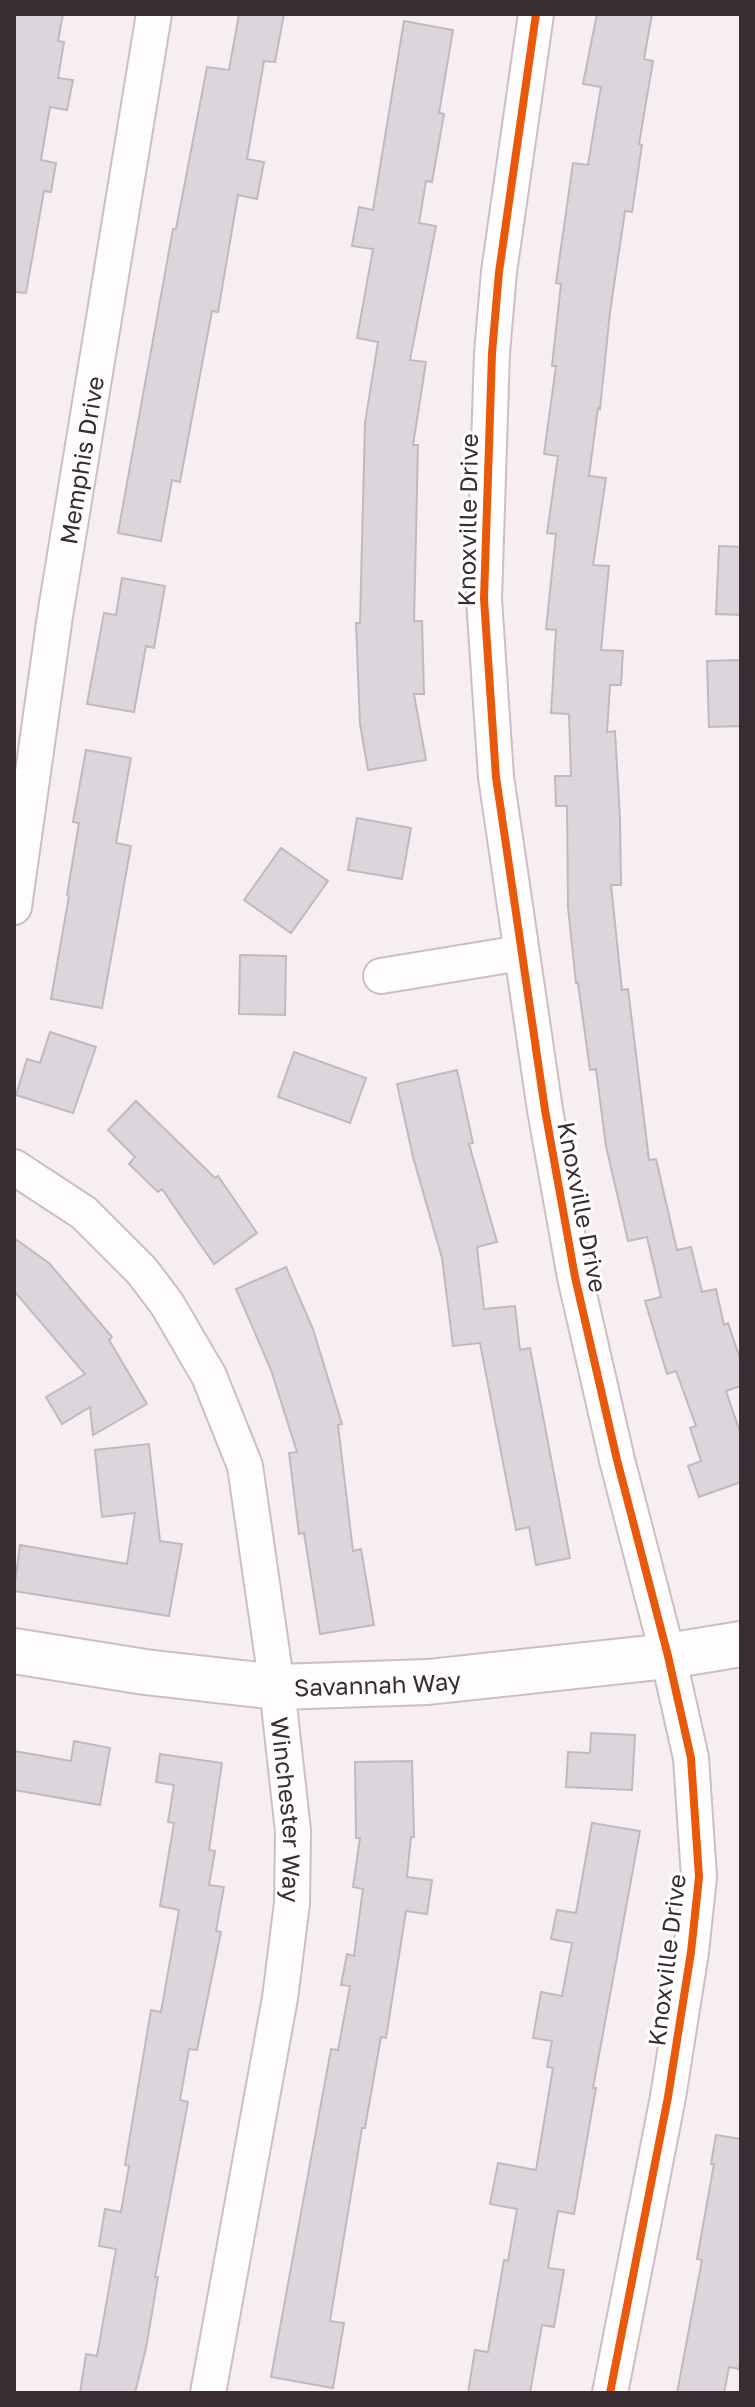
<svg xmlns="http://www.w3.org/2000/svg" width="755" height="2407" font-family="'Golos Text',sans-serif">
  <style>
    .building { fill: #dcd5db; stroke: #c1b9bf; stroke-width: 2 }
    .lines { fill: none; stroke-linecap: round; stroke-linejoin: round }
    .street-casing { stroke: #cac0c4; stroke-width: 38 }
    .secondary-casing { stroke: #cac0c4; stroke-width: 48 }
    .street { stroke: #fefcfd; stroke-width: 34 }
    .secondary { stroke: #fefcfd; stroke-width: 44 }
    .cycleway-casing { stroke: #fff; stroke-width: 13 }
    .cycleway { stroke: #e8590c; stroke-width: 8 }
    .labels { text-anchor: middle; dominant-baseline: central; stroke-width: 6; stroke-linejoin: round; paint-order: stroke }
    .street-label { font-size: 24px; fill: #382d32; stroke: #fff }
  </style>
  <rect width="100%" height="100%" fill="#f7eef2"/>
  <path class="building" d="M 14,14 L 63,14 L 58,41 L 64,42 L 58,78 L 73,80 L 67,110 L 50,107 L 41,160 L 56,163 L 51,192 L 44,191 L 26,293 L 14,292 Z
    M 239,14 L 284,14 L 275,62 L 264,61 L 247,159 L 264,162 L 257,199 L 238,195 L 218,312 L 212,311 L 180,482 L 172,480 L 161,541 L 118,533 L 173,229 L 176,229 L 207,67 L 229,70 Z
    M 597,14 L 652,14 L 644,59 L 653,61 L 639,144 L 642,145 L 632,212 L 625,211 L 610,312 L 600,409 L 598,408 L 589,476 L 606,478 L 593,565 L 609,566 L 601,650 L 623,651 L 621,685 L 610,685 L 607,732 L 615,731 L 620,819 L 621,885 L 611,885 L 622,990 L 628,989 L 649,1160 L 656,1159 L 677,1250 L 691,1247 L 702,1292 L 716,1289 L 724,1325 L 728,1323 L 741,1362 L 741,1386 L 726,1391 L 741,1435 L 741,1482 L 699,1497 L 688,1466 L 701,1461 L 690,1428 L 696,1426 L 676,1371 L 667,1374 L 645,1301 L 661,1297 L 647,1237 L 628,1241 L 606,1146 L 596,1069 L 590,1070 L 578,983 L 576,983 L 568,907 L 567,806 L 556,806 L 555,776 L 571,776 L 569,714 L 551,713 L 556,630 L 546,629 L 556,534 L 547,533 L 558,456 L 544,454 L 556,366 L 552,366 L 561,284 L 556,283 L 573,163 L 588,165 L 601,87 L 583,84 Z
    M 404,21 L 453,30 L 439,113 L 444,114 L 432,182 L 426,181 L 419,223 L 436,226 L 410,360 L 426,362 L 413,445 L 418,445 L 414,621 L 422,621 L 424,694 L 414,694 L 426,760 L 368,770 L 360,724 L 356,623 L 360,623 L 365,423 L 378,342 L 357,338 L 373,249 L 352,246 L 359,207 L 373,210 Z
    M 719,546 L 741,547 L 741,615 L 716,614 Z
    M 122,578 L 165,586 L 154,648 L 146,646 L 134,712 L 87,704 L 104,613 L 116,615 Z
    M 741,660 L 741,726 L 709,727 L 707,661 Z
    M 86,750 L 131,758 L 116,843 L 131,846 L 102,1008 L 51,999 L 69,896 L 67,895 L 79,823 L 73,822 Z
    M 357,818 L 411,828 L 402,879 L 348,870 Z
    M 281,848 L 328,881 L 291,933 L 244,900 Z
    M 240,955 L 286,956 L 285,1015 L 239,1014 Z
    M 50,1032 L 96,1047 L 73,1113 L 16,1095 L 27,1059 L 40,1063 Z
    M 294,1052 L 366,1078 L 350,1123 L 278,1097 Z
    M 457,1070 L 473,1143 L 469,1144 L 497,1242 L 477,1247 L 484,1309 L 515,1306 L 520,1350 L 530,1348 L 570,1558 L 536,1565 L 529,1527 L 516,1530 L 480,1343 L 453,1346 L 442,1258 L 413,1157 L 397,1084 Z
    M 136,1101 L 215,1178 L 218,1176 L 257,1233 L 214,1264 L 162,1189 L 158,1192 L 129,1164 L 135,1157 L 108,1130 Z
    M 14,1238 L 49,1263 L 112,1337 L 109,1340 L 147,1404 L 93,1435 L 90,1407 L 62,1424 L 46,1397 L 85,1374 L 14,1291 Z
    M 286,1267 L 313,1329 L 342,1424 L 338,1425 L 353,1551 L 361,1549 L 374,1625 L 320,1634 L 304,1533 L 299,1534 L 289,1453 L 297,1452 L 271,1370 L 236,1289 Z
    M 149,1444 L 160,1541 L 182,1544 L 169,1616 L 14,1591 L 20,1545 L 127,1564 L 135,1513 L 102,1517 L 95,1450 Z
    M 591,1733 L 635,1735 L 632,1790 L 566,1787 L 568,1752 L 590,1753 Z
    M 74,1741 L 110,1748 L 100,1805 L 14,1790 L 14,1751 L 71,1761 Z
    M 160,1754 L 222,1763 L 209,1850 L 215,1851 L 209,1885 L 224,1887 L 216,1931 L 221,1932 L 197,2050 L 189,2049 L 180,2100 L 188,2102 L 155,2277 L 158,2277 L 146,2348 L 135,2393 L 80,2393 L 86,2354 L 97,2356 L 116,2249 L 99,2246 L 105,2209 L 121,2212 L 129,2166 L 125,2165 L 151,2010 L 161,2012 L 179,1910 L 160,1906 L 174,1823 L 168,1822 L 174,1785 L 156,1782 Z
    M 412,1761 L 414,1837 L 411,1837 L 407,1877 L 432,1880 L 427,1914 L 406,1911 L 386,2038 L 381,2037 L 365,2128 L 362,2128 L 330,2321 L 344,2323 L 333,2388 L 271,2377 L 331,2049 L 338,2050 L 350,1986 L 341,1985 L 347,1954 L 354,1956 L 363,1889 L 353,1887 L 360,1838 L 356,1838 L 355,1762 Z
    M 592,1823 L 640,1831 L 593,2088 L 596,2088 L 574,2214 L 558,2211 L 548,2268 L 564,2270 L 554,2327 L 542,2325 L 530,2393 L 468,2393 L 475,2350 L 488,2352 L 504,2260 L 508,2261 L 517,2209 L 490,2204 L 498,2163 L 536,2170 L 553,2068 L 547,2067 L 552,2041 L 533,2038 L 541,1992 L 562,1996 L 572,1943 L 551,1939 L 557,1910 L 576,1913 Z
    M 716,2135 L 741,2139 L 741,2356 L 739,2369 L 729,2367 L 724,2393 L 677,2393 L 702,2260 L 697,2259 L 714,2164 L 711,2164 Z"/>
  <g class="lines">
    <g class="street-casing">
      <g id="street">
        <path d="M 536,14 L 499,272 L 492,353 L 484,599 L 496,777 L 545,1110 L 575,1277 L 617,1460 L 668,1656 L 691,1758 L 699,1877 L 691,1952 L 668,2097 L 610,2393"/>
        <path id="s1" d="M 14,907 L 55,616 L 154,14"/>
        <path d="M 381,976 L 520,953"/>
        <path id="s2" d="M 14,1167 L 84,1213 L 142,1271 L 167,1304 L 209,1376 L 245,1466 L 277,1687 L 293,1831 L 292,1903 L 280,1998 L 208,2393"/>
      </g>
    </g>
    <g class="secondary-casing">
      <g id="secondary">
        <path id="s3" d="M 14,1651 L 145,1672 L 277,1687 L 428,1682 L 668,1656 L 741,1644"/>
      </g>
    </g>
    <use href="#street" class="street"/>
    <use href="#secondary" class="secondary"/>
    <g class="cycleway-casing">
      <path id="cycleway" d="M 536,14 L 499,272 L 492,353 L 484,599 L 496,777 L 545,1110 L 575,1277 L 617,1460 L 668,1656 L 691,1758 L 699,1877 L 691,1952 L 668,2097 L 610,2393"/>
    </g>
    <use href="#cycleway" class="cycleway"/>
  </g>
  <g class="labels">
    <g class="street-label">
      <text stroke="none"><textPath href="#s1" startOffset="452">Memphis Drive</textPath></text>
      <text transform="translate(467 520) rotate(-89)">Knoxville Drive</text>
      <text transform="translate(583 1207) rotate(79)">Knoxville Drive</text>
      <text stroke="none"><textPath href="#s3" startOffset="366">Savannah Way</textPath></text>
      <text stroke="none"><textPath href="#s2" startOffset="734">Winchester Way</textPath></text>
      <text transform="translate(666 1960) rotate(-83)">Knoxville Drive</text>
    </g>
  </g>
  <rect width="755" height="2407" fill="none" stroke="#382d32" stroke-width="32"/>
</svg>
